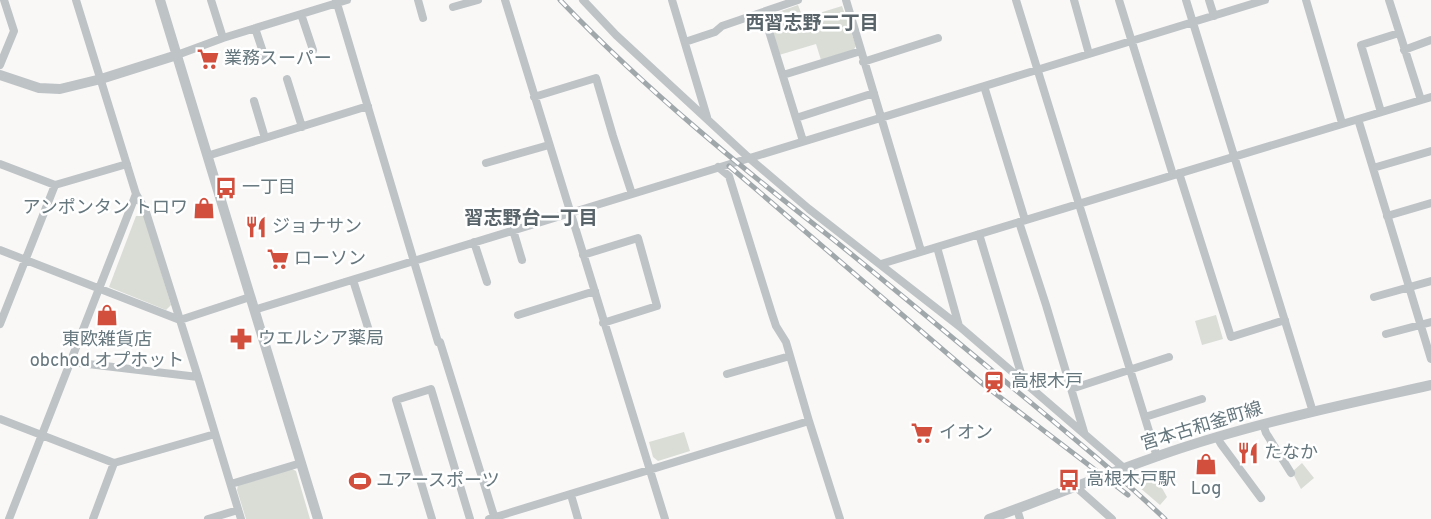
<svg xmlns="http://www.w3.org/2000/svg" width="1431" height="519" font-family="Overpass,'Noto Sans JP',sans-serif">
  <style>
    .green { fill: #d9ddd6 }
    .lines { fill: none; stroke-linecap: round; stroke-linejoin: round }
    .minor { stroke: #bec3c6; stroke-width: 8 }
    .tertiary { stroke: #bec3c6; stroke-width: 10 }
    .rail-casing { stroke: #a1a8ac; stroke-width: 5 }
    .rail { stroke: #fff; stroke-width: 3; stroke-dasharray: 9; stroke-linecap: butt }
    .labels { text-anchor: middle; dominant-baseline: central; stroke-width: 5; stroke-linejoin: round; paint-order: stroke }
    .poi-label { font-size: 18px; fill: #66777e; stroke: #fff; text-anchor: start }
    .street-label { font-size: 18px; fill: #66777e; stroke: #fff }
    .neighbourhood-label { font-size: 19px; font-weight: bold; fill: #58646a; stroke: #fff }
  </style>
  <rect width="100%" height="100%" fill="#f9f8f7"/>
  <path class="green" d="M 798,5 L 803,18 L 842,6 L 856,46 L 853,51 L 821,60 L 816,44 L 779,55 L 767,19 L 770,15 Z
    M 136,216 L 144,216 L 171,305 L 166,310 L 109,287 Z
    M 1216,315 L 1223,339 L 1202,345 L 1195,321 Z
    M 684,432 L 690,451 L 658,461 L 653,457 L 649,442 Z
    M 1302,463 L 1314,478 L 1301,489 L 1292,472 Z
    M 292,469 L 296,471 L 310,519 L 246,519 L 237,490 L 238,485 Z
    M 1158,469 L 1164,475 L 1162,488 L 1167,497 L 1160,505 L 1132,481 Z"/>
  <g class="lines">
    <path class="minor" d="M 76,0 L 136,194 L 145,209 L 198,377 L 241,519
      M 211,0 L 223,38
      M 336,0 L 438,342
      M 418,0 L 423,18
      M 505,0 L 665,519
      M 583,0 L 616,35 L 749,158 L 809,209 L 959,326 L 1125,469
      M 672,0 L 707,117
      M 846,0 L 921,251
      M 1016,0 L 1157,457
      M 1074,0 L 1089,54
      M 1119,0 L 1173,175
      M 1186,0 L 1313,412
      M 1209,0 L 1214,16
      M 1306,0 L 1342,123
      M 1389,0 L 1421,100
      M 453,7 L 478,0
      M 763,12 L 803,141
      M 301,14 L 313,50
      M 255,28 L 265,58
      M 685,42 L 715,32 L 722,26 L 798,0
      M 1404,50 L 1431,40
      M 177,55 L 223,38 L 347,0
      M 863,62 L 938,38
      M 0,65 L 14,31 L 4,0
      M 783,75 L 861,51
      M 287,79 L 302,127
      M 984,86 L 1025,220
      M 534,97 L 596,78 L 613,136 L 632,194
      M 254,101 L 265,138
      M 1381,112 L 1361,45 L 1399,33
      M 796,118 L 874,93
      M 1358,119 L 1431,359
      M 207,156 L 368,106
      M 486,163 L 549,145
      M 0,164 L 55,185 L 127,164
      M 718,167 L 729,176 L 772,314 L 776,326 L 786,342 L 809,421 L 840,519
      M 1373,168 L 1431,151
      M 1179,173 L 1231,337 L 1285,320
      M 1387,216 L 1431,203
      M 1019,222 L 1046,305 L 1084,432
      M 513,230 L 522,260
      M 979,234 L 1023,380
      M 474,242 L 487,282
      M 937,247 L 959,326
      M 0,250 L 180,320 L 250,297
      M 583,255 L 638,238 L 657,306 L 603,323
      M 881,264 L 1431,97
      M 353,280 L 370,334
      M 1374,297 L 1431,281
      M 254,310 L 1265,0
      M 518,315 L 595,291
      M 0,324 L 55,185
      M 1386,334 L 1431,322
      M 440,342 L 495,519
      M 71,362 L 198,377
      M 727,374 L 790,356
      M 1071,389 L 1169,357
      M 1145,417 L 1202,399
      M 0,419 L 114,463 L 215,434
      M 1263,424 L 1266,433 L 1291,473
      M 1217,437 L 1221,444 L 1261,498
      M 231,484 L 301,463
      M 1076,487 L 1112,519
      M 571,495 L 578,519
      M 1017,509 L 1020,519
      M 9,519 L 136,194
      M 93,519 L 114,463
      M 208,519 L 238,510
      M 432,519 L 396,400 L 431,389 L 470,519
      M 489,519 L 809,421"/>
    <path class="tertiary" d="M 160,0 L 318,519
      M 0,75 L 39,88 L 60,89 L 101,79 L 177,55
      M 989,519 C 1065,492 1141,459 1217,437 C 1288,416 1360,401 1431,385"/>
    <g class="rail-casing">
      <path id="rail" d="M 560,0 C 646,90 737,164 834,240 C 886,282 937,325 989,368 C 1048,417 1109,466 1165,519
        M 729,166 L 984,385 L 1128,495"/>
    </g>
    <use href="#rail" class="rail"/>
  </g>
  <defs>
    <g id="supermarket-bare" transform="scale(1.725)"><path d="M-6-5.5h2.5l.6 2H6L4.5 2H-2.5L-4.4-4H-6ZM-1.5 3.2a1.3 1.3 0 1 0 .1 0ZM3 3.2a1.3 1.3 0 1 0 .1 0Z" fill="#d24e3d" stroke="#fff" stroke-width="2.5" paint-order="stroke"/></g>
    <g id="bus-bare" transform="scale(1.725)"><path d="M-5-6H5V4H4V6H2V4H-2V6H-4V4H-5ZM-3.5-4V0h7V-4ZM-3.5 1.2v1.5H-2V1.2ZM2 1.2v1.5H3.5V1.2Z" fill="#d24e3d" stroke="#fff" stroke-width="2.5" paint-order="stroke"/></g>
    <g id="shop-bare" transform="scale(1.725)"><path d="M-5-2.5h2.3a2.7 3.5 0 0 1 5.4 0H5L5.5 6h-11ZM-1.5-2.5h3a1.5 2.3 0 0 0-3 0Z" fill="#d24e3d" stroke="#fff" stroke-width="2.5" paint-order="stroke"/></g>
    <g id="restaurant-bare" transform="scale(1.725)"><path d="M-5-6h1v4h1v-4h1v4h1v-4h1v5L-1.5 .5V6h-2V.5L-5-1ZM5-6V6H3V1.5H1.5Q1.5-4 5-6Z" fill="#d24e3d" stroke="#fff" stroke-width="2.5" paint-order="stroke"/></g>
    <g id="pharmacy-bare" transform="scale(1.725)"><path d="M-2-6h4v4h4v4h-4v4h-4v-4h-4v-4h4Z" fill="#d24e3d" stroke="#fff" stroke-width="2.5" paint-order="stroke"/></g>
    <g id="station-bare" transform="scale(1.725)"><path d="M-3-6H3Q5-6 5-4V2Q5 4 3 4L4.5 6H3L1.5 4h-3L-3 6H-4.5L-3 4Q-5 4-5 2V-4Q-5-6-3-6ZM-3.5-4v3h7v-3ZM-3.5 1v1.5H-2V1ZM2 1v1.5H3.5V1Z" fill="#d24e3d" stroke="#fff" stroke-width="2.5" paint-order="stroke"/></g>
    <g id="stadium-bare" transform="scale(1.725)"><path d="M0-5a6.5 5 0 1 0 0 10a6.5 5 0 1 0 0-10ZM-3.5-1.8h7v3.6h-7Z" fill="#d24e3d" stroke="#fff" stroke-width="2.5" paint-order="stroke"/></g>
  </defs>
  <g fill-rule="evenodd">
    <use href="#supermarket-bare" x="208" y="59"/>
    <use href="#bus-bare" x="226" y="188"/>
    <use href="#shop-bare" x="204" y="208"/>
    <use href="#restaurant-bare" x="256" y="227"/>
    <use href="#supermarket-bare" x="278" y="259"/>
    <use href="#shop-bare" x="107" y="315"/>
    <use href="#pharmacy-bare" x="241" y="339"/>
    <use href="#station-bare" x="994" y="382"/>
    <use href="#supermarket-bare" x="922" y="433"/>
    <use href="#restaurant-bare" x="1248" y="453"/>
    <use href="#shop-bare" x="1206" y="464"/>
    <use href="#bus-bare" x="1069" y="480"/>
    <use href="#stadium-bare" x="360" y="481"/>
  </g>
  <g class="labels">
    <g class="poi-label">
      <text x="224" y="59">業務スーパー</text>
      <text x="242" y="188">一丁目</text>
      <text x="188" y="208" text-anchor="end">アンポンタン トロワ</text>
      <text x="272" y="227">ジョナサン</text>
      <text x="294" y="259">ローソン</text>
      <text x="258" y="339">ウエルシア薬局</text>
      <text x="107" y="340" text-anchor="middle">東欧雑貨店<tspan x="107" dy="21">obchod オプホット</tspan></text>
      <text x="1011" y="382">高根木戸</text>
      <text x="939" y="433">イオン</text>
      <text x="1264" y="453">たなか</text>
      <text x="1086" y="480">高根木戸駅</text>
      <text x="376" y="481">ユアースポーツ</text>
      <text x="1206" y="489" text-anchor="middle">Log</text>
    </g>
    <g class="street-label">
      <text transform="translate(1202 427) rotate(-17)">宮本古和釜町線</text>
    </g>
    <g class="neighbourhood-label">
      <text x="812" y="24">西習志野二丁目</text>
      <text x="531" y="219">習志野台一丁目</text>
    </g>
  </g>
</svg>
